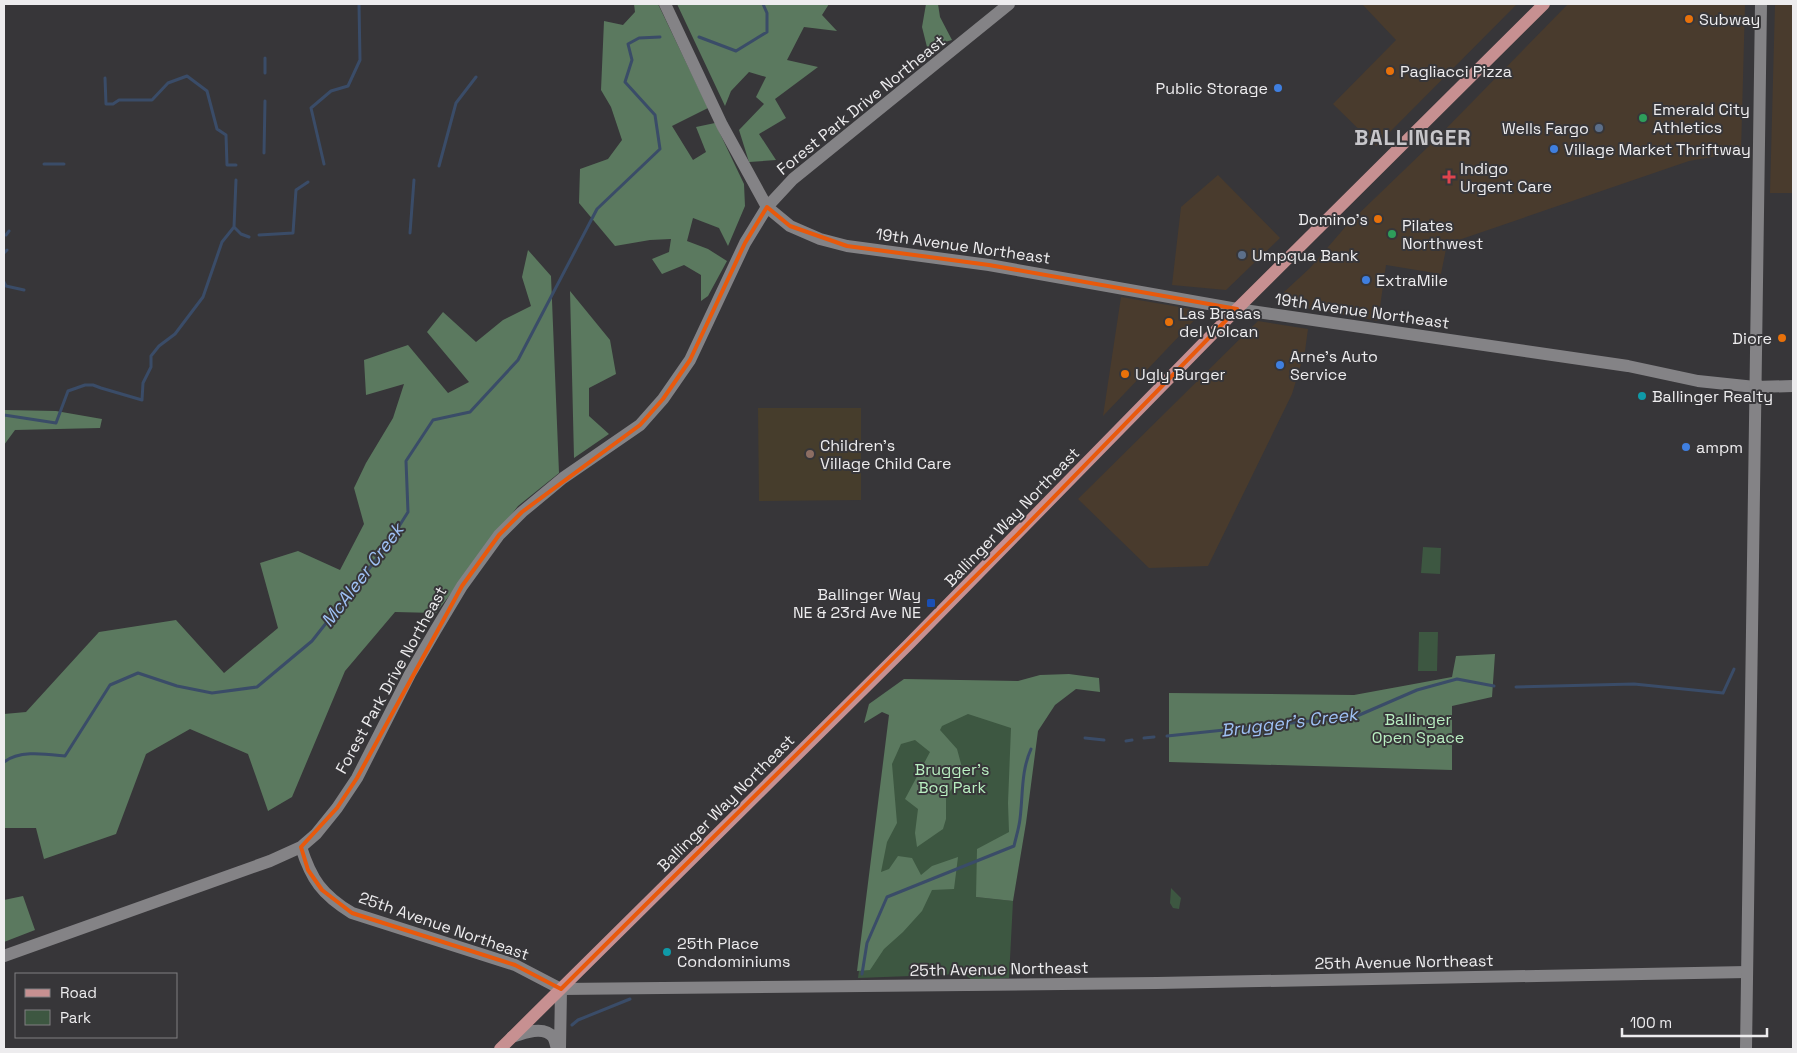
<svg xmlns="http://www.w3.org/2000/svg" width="1797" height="1053" font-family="'Space Grotesk',sans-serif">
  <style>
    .commercial { fill: #493b2d }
    .education { fill: #463d2c }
    .green { fill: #3d5741 }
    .forest { fill: #5b795f }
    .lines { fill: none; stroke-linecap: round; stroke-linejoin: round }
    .stream { stroke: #3a4c68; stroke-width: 3 }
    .tertiary { stroke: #848386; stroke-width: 12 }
    .secondary { stroke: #848386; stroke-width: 12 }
    .primary { stroke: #c79091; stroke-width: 12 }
    .marked { fill: none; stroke: #e8590c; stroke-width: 4; stroke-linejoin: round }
    .food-dot { fill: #e8710a; stroke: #373639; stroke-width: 2 }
    .shop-dot { fill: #3f7fe0; stroke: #373639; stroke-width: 2 }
    .leisure-dot { fill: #2e9e5b; stroke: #373639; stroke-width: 2 }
    .service-dot { fill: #5c6f8a; stroke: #373639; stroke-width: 2 }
    .health-dot { fill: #e0444e; stroke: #373639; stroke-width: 2 }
    .culture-dot { fill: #0f9aa8; stroke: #373639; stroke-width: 2 }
    .education-dot { fill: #8d6e63; stroke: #373639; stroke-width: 2 }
    .transit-dot { fill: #1a4fb4; stroke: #373639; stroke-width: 2 }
    .labels { text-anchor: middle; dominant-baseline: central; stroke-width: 4; stroke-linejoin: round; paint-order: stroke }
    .poi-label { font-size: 16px; fill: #edecee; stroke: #373639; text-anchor: start }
    .street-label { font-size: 16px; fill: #edecee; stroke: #373639 }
    .park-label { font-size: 16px; fill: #b9efc1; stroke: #373639 }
    .water-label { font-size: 18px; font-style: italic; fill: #9fc1f5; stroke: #373639 }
    .district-label { font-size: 21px; font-weight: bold; letter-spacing: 1px; fill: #c7c6ca; stroke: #373639 }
  </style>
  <rect width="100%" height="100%" fill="#373639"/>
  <path class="commercial" d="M 1362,4 L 1517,4 L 1376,146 L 1333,104 L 1396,40 Z
    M 1568,4 L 1745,4 L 1741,152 L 1689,161 L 1447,244 L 1441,274 L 1386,265 L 1378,321 L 1294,306 L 1284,299 L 1284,292 L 1310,268 L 1347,225 L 1429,146 Z
    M 1775,4 L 1793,4 L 1793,193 L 1770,193 Z
    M 1218,175 L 1280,238 L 1226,290 L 1172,285 L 1181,207 Z
    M 1121,297 L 1203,311 L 1103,416 Z
    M 1258,321 L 1308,329 L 1305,351 L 1292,394 L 1208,566 L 1149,568 L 1078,499 Z"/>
  <path class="education" d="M 758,408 L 861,408 L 861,500 L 759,501 Z"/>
  <path class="green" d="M 1423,547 L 1441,548 L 1440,574 L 1421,573 Z
    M 1419,632 L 1438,632 L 1437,671 L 1418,671 Z
    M 895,699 L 1029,720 L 1009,843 L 976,897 L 1013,901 L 1009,978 L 972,980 L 964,974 L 858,978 Z
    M 1171,888 L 1181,898 L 1179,909 L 1173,908 L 1170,903 Z"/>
  <path class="forest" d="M 634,4 L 658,4 L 708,108 L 672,126 L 693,160 L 706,152 L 696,127 L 715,123 L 744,184 L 745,206 L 728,246 L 719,228 L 693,218 L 687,241 L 708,249 L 727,261 L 708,296 L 701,301 L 701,275 L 684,265 L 662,274 L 652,259 L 669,252 L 671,239 L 650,240 L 615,246 L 579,203 L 580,169 L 608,159 L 622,140 L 611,107 L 601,90 L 604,21 L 623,25 L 635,12 Z
    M 677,4 L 829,4 L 822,15 L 837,31 L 804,27 L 787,60 L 818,67 L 775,99 L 786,118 L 759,134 L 776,160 L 749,162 L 739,130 L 764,104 L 756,97 L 766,77 L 749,72 L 731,91 L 725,106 Z
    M 926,4 L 938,4 L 940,17 L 952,40 L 927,47 L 922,27 Z
    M 528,250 L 551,276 L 559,473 L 518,506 L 436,613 L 395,612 L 345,671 L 292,797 L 268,811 L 248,754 L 190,729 L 146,754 L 116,834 L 44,859 L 36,828 L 4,828 L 4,714 L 26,712 L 99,632 L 176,620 L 224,673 L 278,628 L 260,563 L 298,551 L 340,570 L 364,524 L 354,488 L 366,463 L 393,418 L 404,384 L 366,395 L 364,360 L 408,345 L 448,393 L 469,382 L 427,332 L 443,312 L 476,342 L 503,320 L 531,306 L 522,277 Z
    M 570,291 L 610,340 L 616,374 L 589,388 L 589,416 L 609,434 L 574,458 Z
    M 4,410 L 56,411 L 102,419 L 100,428 L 15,430 L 4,445 Z
    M 1495,654 L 1492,697 L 1452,706 L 1452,770 L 1169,762 L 1169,693 L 1354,695 L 1452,677 L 1456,656 Z
    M 1069,674 L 1099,678 L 1100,692 L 1076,689 L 1055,705 L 1038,731 L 1026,823 L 1013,901 L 976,897 L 977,849 L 1009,832 L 1008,803 L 1011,728 L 968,714 L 942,726 L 940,730 L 957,749 L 963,771 L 946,798 L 946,819 L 943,829 L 917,847 L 915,833 L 918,809 L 905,799 L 930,752 L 915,740 L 901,744 L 892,764 L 897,823 L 887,842 L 881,872 L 889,869 L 898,856 L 912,858 L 921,875 L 932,866 L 958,857 L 954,889 L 932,890 L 922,911 L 903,932 L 884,949 L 870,970 L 857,971 L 889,715 L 882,712 L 864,723 L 869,704 L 904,679 L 1018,681 L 1040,675 Z
    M 23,896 L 35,930 L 4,942 L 4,900 Z"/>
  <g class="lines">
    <path class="stream" d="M 699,37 L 736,51 L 767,32 L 767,13 L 763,4
      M 265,73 L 265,58
      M 105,78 L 106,104 L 113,104 L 119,100 L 152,100 L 168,83 L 187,76 L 207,91 L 217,129 L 226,135 L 227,165 L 236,165
      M 264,153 L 265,101
      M 44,164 L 64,164
      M 324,164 L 311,108 L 331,91 L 348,86 L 360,60 L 359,4
      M 439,166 L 456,103 L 476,77
      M 234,227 L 236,180
      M 410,233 L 414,180
      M 6,235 L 9,231
      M 259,235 L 293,233 L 296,190 L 308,182
      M 4,253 L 7,250
      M 4,282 L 6,286 L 24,290
      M 4,415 L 56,423 L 68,391 L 85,385 L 93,385 L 101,388 L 142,400 L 143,383 L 151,367 L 151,356 L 159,346 L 175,334 L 203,297 L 222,242 L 234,227 L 241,234 L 249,237
      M 1516,687 L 1634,684 L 1723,693 L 1734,669
      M 1167,736 L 1357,716 L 1417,690 L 1457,679 L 1494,686
      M 1085,738 L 1104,740
      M 1144,738 L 1154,737
      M 1126,741 L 1132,740
      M 4,762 C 20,750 45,754 65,756 L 110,685 L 138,673 L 177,686 L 212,693 L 257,687 L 312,641 L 386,547 L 408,512 L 406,461 L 433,420 L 470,412 L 518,360 L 597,209 L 660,149 L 655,115 L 625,82 L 632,60 L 628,44 L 639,38 L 660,37
      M 862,974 L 867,943 L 887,897 L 1014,846 C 1016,837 1019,828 1020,819 C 1023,795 1021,771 1031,749
      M 572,1025 L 578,1020 L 630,999"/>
    <path class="tertiary" d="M 665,4 L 722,125 L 767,207 L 790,226 L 820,239 L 847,246 L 989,265 L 1237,309 L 1628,366 L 1698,381 L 1755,387
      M 301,847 C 311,879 322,895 352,913 L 515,965 L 561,989 L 1157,983 L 1747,972
      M 4,956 L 270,861 L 301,847 L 316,834 L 337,808 L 357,778 L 410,674 L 435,631 L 462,586 L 499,535 L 522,512 L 563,478 L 640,425 L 663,399 L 690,360 L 745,243 L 767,207 L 793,179 L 1009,4
      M 512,1037 C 523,1033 544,1025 553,1037 C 555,1040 556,1046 557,1049
      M 560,1049 L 561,989"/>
    <path class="secondary" d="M 1755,387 L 1793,386
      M 1746,1049 L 1761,4"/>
    <path class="primary" d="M 500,1049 L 909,644 L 1237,309 L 1544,4"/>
  </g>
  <path class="marked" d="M 767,207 L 790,226 L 847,246 L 989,265 L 1237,309 L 1020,532 L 561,989 L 515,965 L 352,913 L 322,890 L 308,870 L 301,847 L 337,808 L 357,778 L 462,586 L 499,535 L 522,512 L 640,425 L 663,399 L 690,360 L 745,243 Z"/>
  <g class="food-dot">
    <circle cx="1689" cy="19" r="5"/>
    <circle cx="1390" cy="71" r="5"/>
    <circle cx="1378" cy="219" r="5"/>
    <circle cx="1169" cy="322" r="5"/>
    <circle cx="1782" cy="338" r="5"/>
    <circle cx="1125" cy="374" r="5"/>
  </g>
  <g class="shop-dot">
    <circle cx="1278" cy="88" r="5"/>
    <circle cx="1554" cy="149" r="5"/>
    <circle cx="1366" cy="280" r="5"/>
    <circle cx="1280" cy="365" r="5"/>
    <circle cx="1686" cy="447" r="5"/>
  </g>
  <g class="leisure-dot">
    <circle cx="1643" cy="118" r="5"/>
    <circle cx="1392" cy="234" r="5"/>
  </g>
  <g class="service-dot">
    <circle cx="1599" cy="128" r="5"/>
    <circle cx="1242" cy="255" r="5"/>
  </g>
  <path class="health-dot" d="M1446.5 169.5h5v5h5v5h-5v5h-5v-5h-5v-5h5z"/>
  <g class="culture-dot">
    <circle cx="1642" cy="396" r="5"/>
    <circle cx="667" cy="952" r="5"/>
  </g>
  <circle class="education-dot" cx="810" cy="454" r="5"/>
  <rect class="transit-dot" x="926" y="598" width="10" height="10" rx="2.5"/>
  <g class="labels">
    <g class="poi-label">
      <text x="1699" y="19">Subway</text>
      <text x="1400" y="71">Pagliacci Pizza</text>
      <text x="1268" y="88" text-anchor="end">Public Storage</text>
      <text x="1653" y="109">Emerald City<tspan x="1653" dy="18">Athletics</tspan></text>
      <text x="1589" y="128" text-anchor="end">Wells Fargo</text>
      <text x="1564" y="149">Village Market Thriftway</text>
      <text x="1460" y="168">Indigo<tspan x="1460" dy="18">Urgent Care</tspan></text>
      <text x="1368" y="219" text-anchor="end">Domino's</text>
      <text x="1402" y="225">Pilates<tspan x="1402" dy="18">Northwest</tspan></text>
      <text x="1252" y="255">Umpqua Bank</text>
      <text x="1376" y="280">ExtraMile</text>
      <text x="1179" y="313">Las Brasas<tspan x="1179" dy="18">del Volcan</tspan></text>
      <text x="1772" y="338" text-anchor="end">Diore</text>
      <text x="1290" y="356">Arne’s Auto<tspan x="1290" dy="18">Service</tspan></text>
      <text x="1135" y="374">Ugly Burger</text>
      <text x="1652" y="396">Ballinger Realty</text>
      <text x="820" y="445">Children's<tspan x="820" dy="18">Village Child Care</tspan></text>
      <text x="1696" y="447">ampm</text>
      <text x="921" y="594" text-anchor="end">Ballinger Way<tspan x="921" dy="18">NE &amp; 23rd Ave NE</tspan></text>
      <text x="677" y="943">25th Place<tspan x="677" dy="18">Condominiums</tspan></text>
    </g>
    <g class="street-label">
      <text transform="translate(861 105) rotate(-39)">Forest Park Drive Northeast</text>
      <text transform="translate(963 246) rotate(8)">19th Avenue Northeast</text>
      <text transform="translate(1362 311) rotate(8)">19th Avenue Northeast</text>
      <text transform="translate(1012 517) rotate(-46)">Ballinger Way Northeast</text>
      <text transform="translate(391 680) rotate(-61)">Forest Park Drive Northeast</text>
      <text transform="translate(726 803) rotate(-45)">Ballinger Way Northeast</text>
      <text transform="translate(444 926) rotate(19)">25th Avenue Northeast</text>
      <text transform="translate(1404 962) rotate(-1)">25th Avenue Northeast</text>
      <text transform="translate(999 969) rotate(-1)">25th Avenue Northeast</text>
    </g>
    <g class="park-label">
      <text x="1418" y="719">Ballinger<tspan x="1418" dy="18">Open Space</tspan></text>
      <text x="952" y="769">Brugger's<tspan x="952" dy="18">Bog Park</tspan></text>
    </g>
    <g class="water-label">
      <text transform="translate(362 575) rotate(-53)">McAleer Creek</text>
      <text transform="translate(1289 722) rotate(-7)">Brugger's Creek</text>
    </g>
    <g class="district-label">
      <text x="1413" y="137">BALLINGER</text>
    </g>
  </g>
  <rect width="1797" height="1053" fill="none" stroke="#edecee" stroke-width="10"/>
  <rect x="15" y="973" width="162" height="65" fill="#373639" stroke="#807f81"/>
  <rect x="25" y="989" width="25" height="8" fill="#c79091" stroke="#807f81"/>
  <text x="60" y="998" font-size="15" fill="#edecee">Road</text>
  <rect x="25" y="1010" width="25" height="15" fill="#3d5741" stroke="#807f81"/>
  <text x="60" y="1023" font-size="15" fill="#edecee">Park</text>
  <path d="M1622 1028v8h145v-8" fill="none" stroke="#edecee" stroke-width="2.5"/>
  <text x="1630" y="1028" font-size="15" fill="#edecee" stroke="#373639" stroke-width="4" paint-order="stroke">100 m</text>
</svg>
